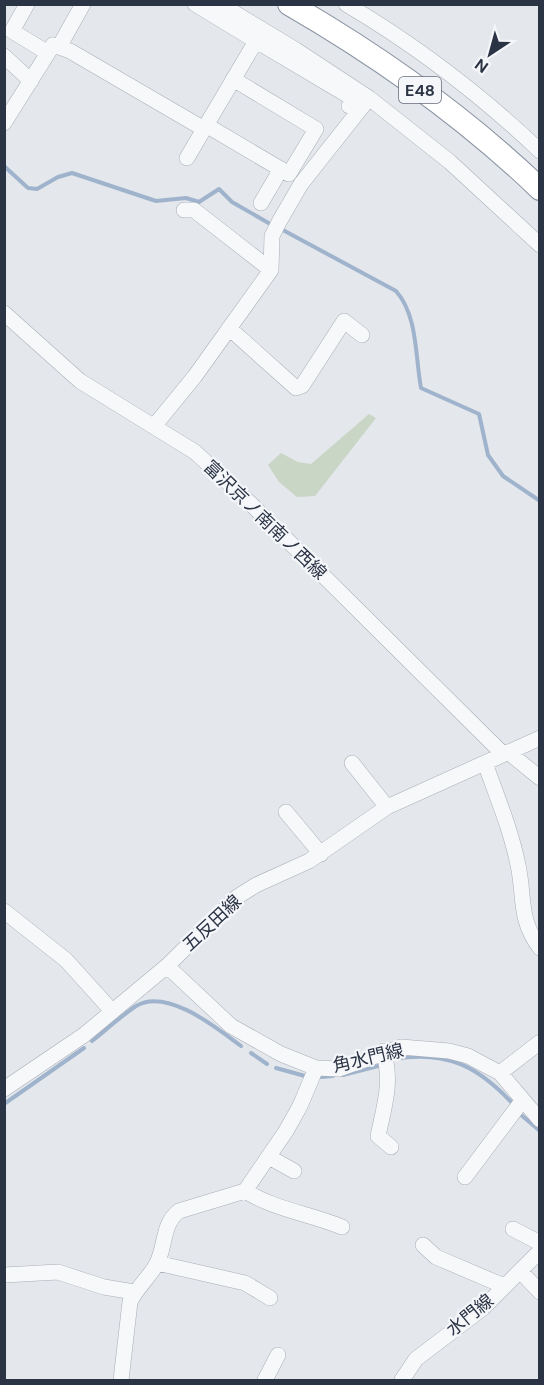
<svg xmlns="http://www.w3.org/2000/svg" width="544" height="1385" font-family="'DM Sans','Noto Sans JP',sans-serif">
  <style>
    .green { fill: #c9d6c5 }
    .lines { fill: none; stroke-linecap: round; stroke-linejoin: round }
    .stream { stroke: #9fb4cc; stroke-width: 4 }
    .minor-casing { stroke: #a9aeb7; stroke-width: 16 }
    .highway-casing { stroke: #8b94a3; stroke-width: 24 }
    .minor { stroke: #f7f8fa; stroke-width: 15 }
    .highway { stroke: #fff; stroke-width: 22 }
    .labels { text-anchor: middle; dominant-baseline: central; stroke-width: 4.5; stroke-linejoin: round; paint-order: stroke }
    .shield { fill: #f4f6f9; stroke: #676e7b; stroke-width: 1.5 }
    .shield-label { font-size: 16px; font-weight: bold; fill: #2b3445 }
    .street-label { font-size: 18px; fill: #2b3445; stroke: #f4f6f9 }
  </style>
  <rect width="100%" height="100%" fill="#e4e7ec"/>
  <path class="green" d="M 369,414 L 376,418 L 315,496 L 297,497 L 279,482 L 268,465 L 281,453 L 298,462 L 311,464 Z"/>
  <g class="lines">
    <path class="stream" d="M 4,166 L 28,188 L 37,189 L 58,177 L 72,173 L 156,201 L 186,198 L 199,202 L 219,189 L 232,202 L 272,225
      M 281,229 L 396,291 C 418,316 415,356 421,388 L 479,414 L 488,455 L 503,476 L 540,501
      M 92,1041 C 106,1030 121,1016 136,1006 C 167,987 218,1029 241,1046
      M 251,1053 L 267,1064
      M 393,1059 C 446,1050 478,1066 513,1104
      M 276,1068 L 305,1076
      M 343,1075 L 382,1065
      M 321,1077 L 333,1076
      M 4,1104 L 84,1048
      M 520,1114 L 540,1131"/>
    <g class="minor-casing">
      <path id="minor" d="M 27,4 L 12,31 L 48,53
        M 195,4 L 256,41
        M 220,4 L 296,50 L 369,98 L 450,162 L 540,245
        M 346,4 C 417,46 480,94 540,151
        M 59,47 L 83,4
        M 4,56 L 31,81
        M 4,123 L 53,45 L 70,51 L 204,129 L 256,41 L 354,99 L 349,106
        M 206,125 L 289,174 L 316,129 L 233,79
        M 187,158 L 204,129
        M 261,203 L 281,169
        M 184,210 L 194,210 L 271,270
        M 4,313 L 80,381 L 195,452 L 251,504 L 503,754
        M 229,328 L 296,388 L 302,386 L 344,321 L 362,335
        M 155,425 L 195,376 L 271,270 L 272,236 L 279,222 L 301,184 L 369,98
        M 508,752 L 540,778
        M 352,763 L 387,807
        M 485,763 C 497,797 511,830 518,865 C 525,897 518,919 540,948
        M 286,812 L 321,854
        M 4,911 L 66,960 L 112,1011
        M 167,966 L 231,1026 L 281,1054 L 316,1068 L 339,1069 L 401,1047 L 449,1051 L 468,1056 L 500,1073 L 540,1120
        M 383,1051 C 393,1081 384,1107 378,1136 L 391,1147
        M 500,1073 L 540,1042
        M 4,1089 L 84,1035 L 167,966 L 237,897 L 256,885 L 309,861 L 387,807 L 540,738
        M 269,1157 L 294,1171
        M 465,1177 L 522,1101
        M 245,1191 C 274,1209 310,1214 342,1227
        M 513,1229 L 540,1243
        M 423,1245 L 436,1257 L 504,1286
        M 157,1263 L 245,1283 L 270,1298
        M 520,1271 L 540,1292
        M 4,1275 L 58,1272 L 104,1287 L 134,1292
        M 121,1380 L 130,1302 C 137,1287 150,1277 157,1263 C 166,1245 162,1224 179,1211 L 245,1191 L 286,1131 L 300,1106 L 316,1068
        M 265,1380 L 278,1355
        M 402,1380 L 416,1359 L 483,1308 L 540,1251"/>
    </g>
    <g class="highway-casing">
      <path id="highway" d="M 289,4 C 379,56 465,117 540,189"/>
    </g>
    <use href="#minor" class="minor"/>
    <use href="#highway" class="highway"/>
  </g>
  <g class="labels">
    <rect class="shield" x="399" y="77" width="42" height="26" rx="4.5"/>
    <g class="shield-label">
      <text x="420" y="90">E48</text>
    </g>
    <g class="street-label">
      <text transform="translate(265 520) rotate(44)">富沢京ノ南南ノ西線</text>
      <text transform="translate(212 923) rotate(-43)">五反田線</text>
      <text transform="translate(368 1058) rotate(-13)">角水門線</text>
      <text transform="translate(470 1315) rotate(-39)">水門線</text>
    </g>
  </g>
  <rect width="544" height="1385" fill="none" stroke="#2b3445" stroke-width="12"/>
  <g transform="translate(490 54) rotate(216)" stroke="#f4f6f9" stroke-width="4.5" paint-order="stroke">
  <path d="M0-4.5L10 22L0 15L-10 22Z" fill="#2b3445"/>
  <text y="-9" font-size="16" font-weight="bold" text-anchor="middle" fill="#2b3445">N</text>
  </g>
</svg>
